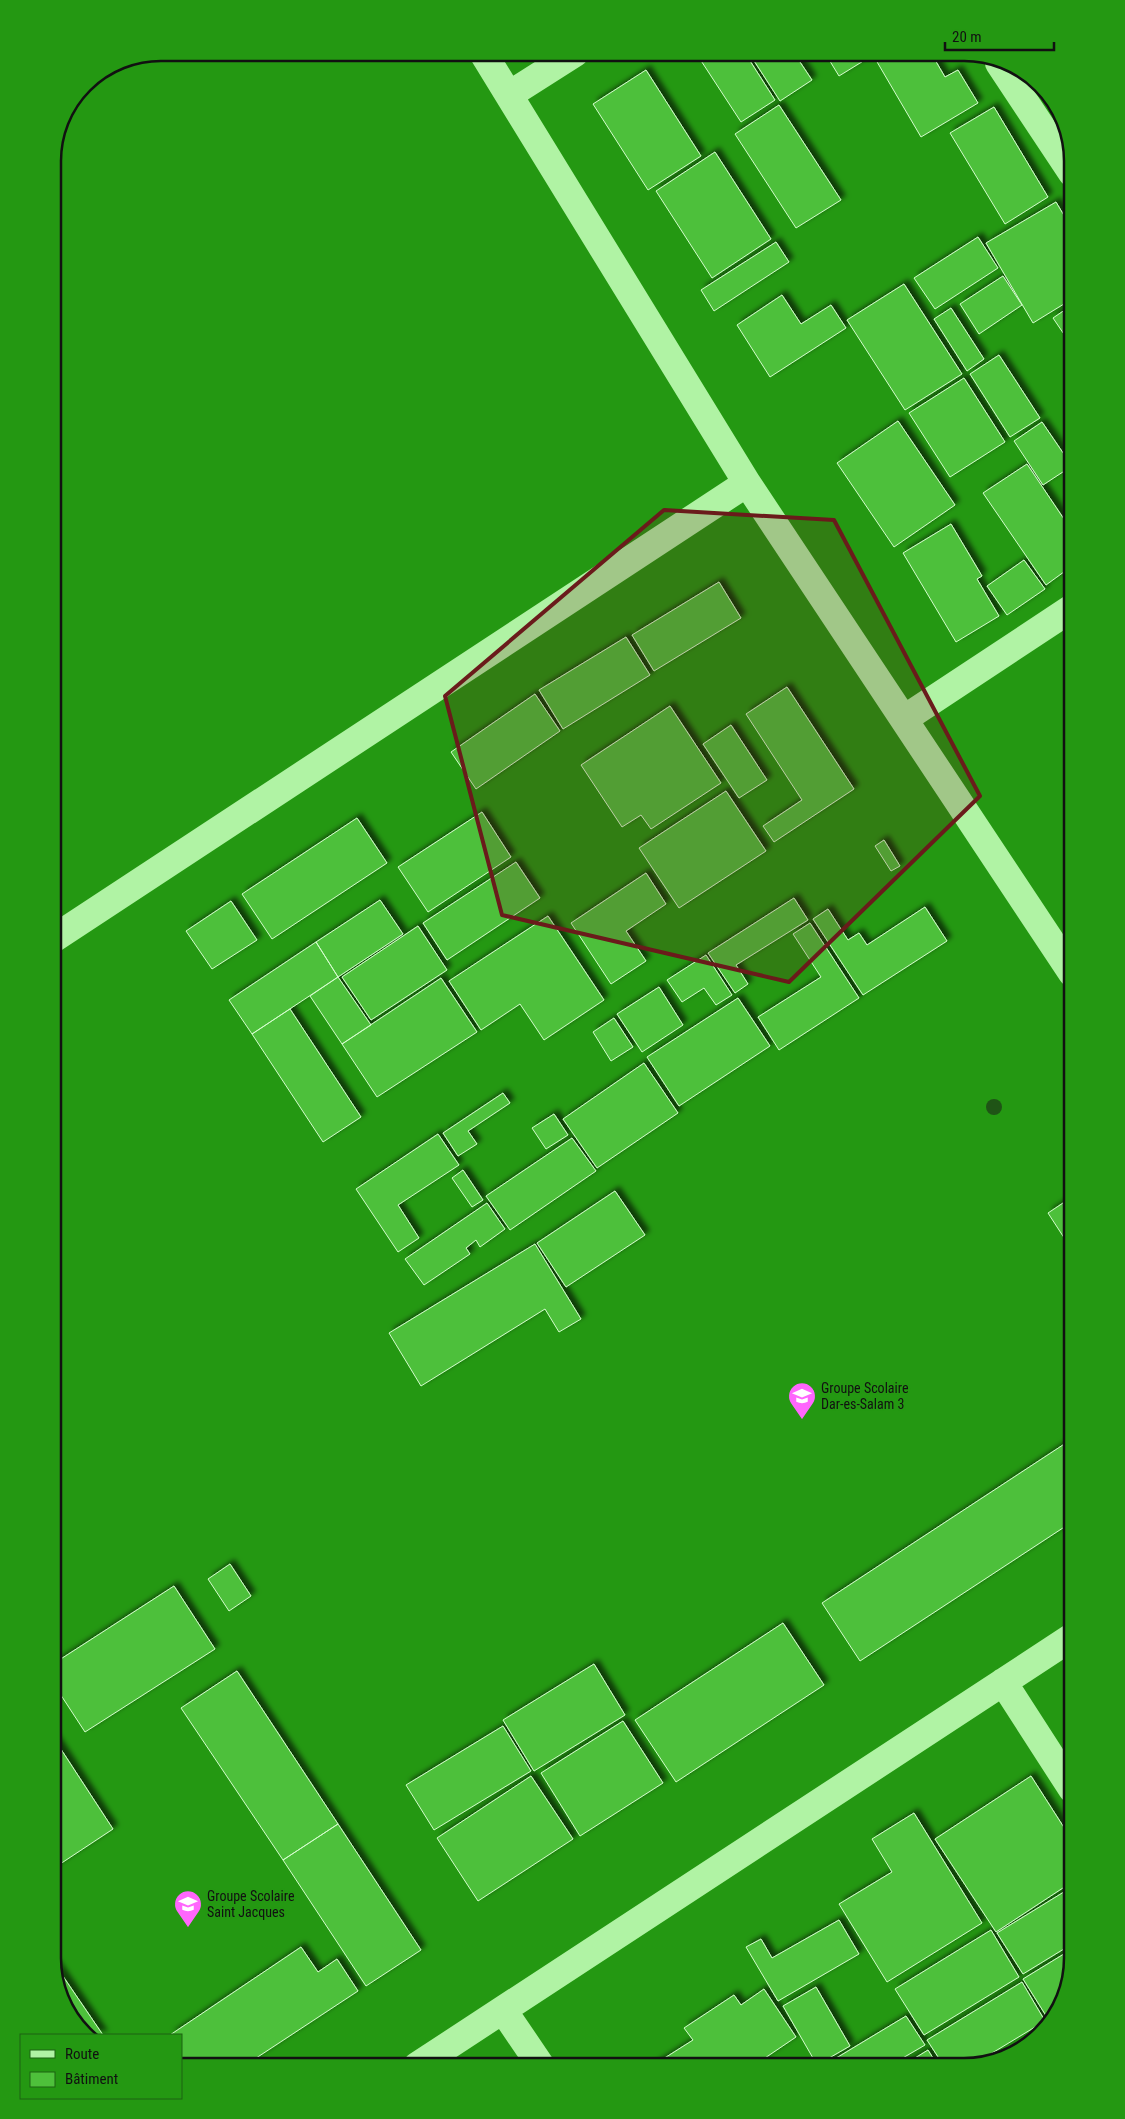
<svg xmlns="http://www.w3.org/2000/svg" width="1125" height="2119" font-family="'Roboto Condensed',sans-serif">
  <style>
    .building { fill: #4ec03b; stroke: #d3fdcc; filter: url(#shadow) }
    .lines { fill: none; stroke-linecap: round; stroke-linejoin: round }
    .minor { stroke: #b0f3a4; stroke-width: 28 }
    .tree { fill: #1f5416 }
    .marked { fill: #6a1b1b; fill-opacity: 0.2; stroke: #6a1b1b; stroke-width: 4; stroke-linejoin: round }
    .labels { text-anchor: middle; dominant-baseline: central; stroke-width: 4; stroke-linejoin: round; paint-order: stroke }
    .poi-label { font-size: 14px; fill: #111; stroke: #249812; text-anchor: start }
    .rim { fill: none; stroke: #111; stroke-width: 2.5 }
  </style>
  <defs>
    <filter id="shadow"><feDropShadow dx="4.5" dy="-4.5" stdDeviation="2.5" flood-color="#0009"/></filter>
  </defs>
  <rect width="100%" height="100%" fill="#249812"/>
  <path class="building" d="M 696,53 L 745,53 L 775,100 L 741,122 Z
    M 749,53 L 794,53 L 812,80 L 780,101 Z
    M 825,53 L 931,53 L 945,77 L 958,70 L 978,103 L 921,137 L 873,55 L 839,76 Z
    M 646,70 L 701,156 L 648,190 L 593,104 Z
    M 779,105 L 841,200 L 796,228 L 735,134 Z
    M 994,107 L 1048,197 L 1005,224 L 950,133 Z
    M 715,152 L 771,239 L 712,278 L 656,191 Z
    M 1056,202 L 1072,229 L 1072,299 L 1033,323 L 986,243 Z
    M 978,237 L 998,268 L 935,309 L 914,278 Z
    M 776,242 L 789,262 L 714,311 L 701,290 Z
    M 1003,276 L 1022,305 L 979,334 L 960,304 Z
    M 904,284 L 962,374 L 905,410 L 847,320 Z
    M 782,295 L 801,324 L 831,305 L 846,328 L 770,377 L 737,325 Z
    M 1072,305 L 1072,346 L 1053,318 Z
    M 951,308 L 984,359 L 967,371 L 934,319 Z
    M 999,355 L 1040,418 L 1010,437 L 970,374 Z
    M 964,378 L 1005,442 L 950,477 L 909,413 Z
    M 898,421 L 955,505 L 894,547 L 837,463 Z
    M 1042,422 L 1072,466 L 1043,485 L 1014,441 Z
    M 1027,464 L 1072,531 L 1072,566 L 1046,585 L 983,493 Z
    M 951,524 L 982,576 L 977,579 L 999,616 L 956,642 L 903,553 Z
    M 1024,560 L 1045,589 L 1007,615 L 987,586 Z
    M 719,582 L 741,618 L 654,671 L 632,635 Z
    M 626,637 L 650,675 L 563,729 L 539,690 Z
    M 787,687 L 854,789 L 774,842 L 763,826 L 802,800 L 746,714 Z
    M 535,694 L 560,731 L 476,789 L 451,752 Z
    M 670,706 L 721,783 L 651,829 L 641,815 L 622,827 L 581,765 Z
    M 731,725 L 767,780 L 739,798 L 703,744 Z
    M 726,791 L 766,851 L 679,908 L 639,848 Z
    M 482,812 L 511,857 L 428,912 L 398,867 Z
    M 357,818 L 387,863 L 272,939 L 242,894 Z
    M 884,840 L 900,866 L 891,871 L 875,846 Z
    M 516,862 L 540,898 L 447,960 L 423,923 Z
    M 646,873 L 666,904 L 626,931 L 646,961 L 611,984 L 571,923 Z
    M 794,898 L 808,920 L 736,965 L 748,984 L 735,993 L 708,953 Z
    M 380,900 L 403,934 L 338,977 L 316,942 Z
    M 231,901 L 257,940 L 212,969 L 186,931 Z
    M 925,907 L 947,941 L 863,995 L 813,919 L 828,909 L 848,940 L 859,933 L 867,945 Z
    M 548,916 L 604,1000 L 544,1040 L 520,1004 L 481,1030 L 449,981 Z
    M 810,923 L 859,998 L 779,1050 L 758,1017 L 821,977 L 793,934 Z
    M 418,926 L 447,970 L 371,1020 L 342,977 Z
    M 316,942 L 338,977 L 252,1034 L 229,1000 Z
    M 706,955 L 732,995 L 716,1005 L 704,988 L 682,1002 L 667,980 Z
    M 338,977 L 371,1025 L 342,1044 L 310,996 Z
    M 441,978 L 477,1032 L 377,1097 L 342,1044 Z
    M 659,987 L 683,1025 L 642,1052 L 617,1014 Z
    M 738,998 L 770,1046 L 679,1106 L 647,1057 Z
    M 290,1009 L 361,1117 L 323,1142 L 252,1034 Z
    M 614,1018 L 633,1047 L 611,1061 L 593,1032 Z
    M 644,1063 L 678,1113 L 597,1168 L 563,1119 Z
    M 503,1093 L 510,1103 L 468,1131 L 477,1144 L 458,1156 L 443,1133 Z
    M 554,1114 L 568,1135 L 546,1149 L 532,1128 Z
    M 438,1134 L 459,1165 L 398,1205 L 419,1238 L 398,1252 L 356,1189 Z
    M 572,1138 L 596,1171 L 510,1230 L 486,1196 Z
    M 463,1170 L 483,1200 L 472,1207 L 452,1178 Z
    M 615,1191 L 645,1235 L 566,1287 L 537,1243 Z
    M 1072,1197 L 1072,1250 L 1048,1213 Z
    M 487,1203 L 505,1229 L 480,1247 L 476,1240 L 466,1248 L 470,1254 L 424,1285 L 405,1259 Z
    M 535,1244 L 581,1319 L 559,1332 L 545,1309 L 421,1386 L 389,1333 Z
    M 1072,1439 L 1072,1522 L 860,1661 L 822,1603 Z
    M 230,1564 L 251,1596 L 229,1611 L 208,1579 Z
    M 174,1586 L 215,1649 L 85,1732 L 53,1683 L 53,1664 Z
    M 783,1623 L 824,1685 L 676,1782 L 635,1720 Z
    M 594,1664 L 625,1715 L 534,1771 L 503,1720 Z
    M 237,1671 L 338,1824 L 283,1860 L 181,1708 Z
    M 623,1721 L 663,1783 L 580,1836 L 541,1773 Z
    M 503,1726 L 531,1771 L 434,1830 L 406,1785 Z
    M 53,1737 L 113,1829 L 54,1868 L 53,1866 Z
    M 531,1776 L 573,1839 L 478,1901 L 437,1838 Z
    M 1031,1776 L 1072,1840 L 1072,1882 L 996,1932 L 935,1839 Z
    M 914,1813 L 982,1923 L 887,1982 L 839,1904 L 892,1872 L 872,1839 Z
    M 338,1824 L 421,1950 L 366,1986 L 283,1860 Z
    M 1072,1887 L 1072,1944 L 1023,1974 L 997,1933 Z
    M 839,1920 L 859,1954 L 778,2001 L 746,1947 L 761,1939 L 772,1958 Z
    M 991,1930 L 1019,1977 L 924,2035 L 895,1989 Z
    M 301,1947 L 318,1972 L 337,1959 L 358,1991 L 244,2066 L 181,2066 L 181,2035 L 170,2035 Z
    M 1072,1949 L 1072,1958 L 1054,2018 L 1050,2022 L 1023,1979 Z
    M 54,1963 L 103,2035 L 90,2035 L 61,1999 Z
    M 1022,1982 L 1045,2021 L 974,2064 L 944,2066 L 927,2040 Z
    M 816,1987 L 850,2046 L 817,2065 L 783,2006 Z
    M 764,1989 L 796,2037 L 762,2060 L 766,2066 L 652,2066 L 693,2040 L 684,2028 L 734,1995 L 741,2005 Z
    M 906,2016 L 925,2045 L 889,2066 L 823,2066 Z
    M 1045,2024 L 1046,2025 L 1033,2036 L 1031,2033 Z
    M 928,2050 L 938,2066 L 902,2066 Z"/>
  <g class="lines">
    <path class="minor" d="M 483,53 L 747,483 L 1072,973
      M 999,63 L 1072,173
      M 509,95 L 575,53
      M 904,719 L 1072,608
      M 53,939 L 747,483
      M 1003,1682 L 1072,1789
      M 503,2010 L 541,2066
      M 417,2066 L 1072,1637"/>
  </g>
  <circle class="tree" cx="994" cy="1107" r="8"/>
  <path class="marked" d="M 664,510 L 834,520 L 980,796 L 789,982 L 502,915 L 445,696 Z"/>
  <defs>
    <g id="school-pin" transform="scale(1.4375)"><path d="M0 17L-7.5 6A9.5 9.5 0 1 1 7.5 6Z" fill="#ff66fd" stroke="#249812"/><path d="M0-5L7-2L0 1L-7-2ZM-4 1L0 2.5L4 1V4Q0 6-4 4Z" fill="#fff"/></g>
  </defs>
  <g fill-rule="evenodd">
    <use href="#school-pin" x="802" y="1396"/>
    <use href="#school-pin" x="188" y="1904"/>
  </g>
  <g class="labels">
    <g class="poi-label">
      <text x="821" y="1388">Groupe Scolaire<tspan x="821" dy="16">Dar-es-Salam 3</tspan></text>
      <text x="207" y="1896">Groupe Scolaire<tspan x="207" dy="16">Saint Jacques</tspan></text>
    </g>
  </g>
  <path d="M0 0H1125V2119H0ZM161 61H964A100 100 0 0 1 1064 161V1958A100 100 0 0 1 964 2058H161A100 100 0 0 1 61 1958V161A100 100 0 0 1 161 61Z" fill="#249812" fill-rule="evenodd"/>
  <path class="rim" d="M161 61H964A100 100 0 0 1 1064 161V1958A100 100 0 0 1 964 2058H161A100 100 0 0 1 61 1958V161A100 100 0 0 1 161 61Z"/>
  <rect x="20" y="2034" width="162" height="65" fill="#249812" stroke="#1c6212"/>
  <rect x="30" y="2050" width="25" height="8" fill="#b0f3a4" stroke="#1c6212"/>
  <text x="65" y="2059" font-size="15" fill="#111111">Route</text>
  <rect x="30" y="2072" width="25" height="15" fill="#4ec03b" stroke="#1c6212"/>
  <text x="65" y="2084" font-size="15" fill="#111111">Bâtiment</text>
  <path d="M945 42v8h109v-8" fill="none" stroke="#111111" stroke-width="2.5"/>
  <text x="952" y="42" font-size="15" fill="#111111" stroke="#249812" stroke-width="4" paint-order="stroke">20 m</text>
</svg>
